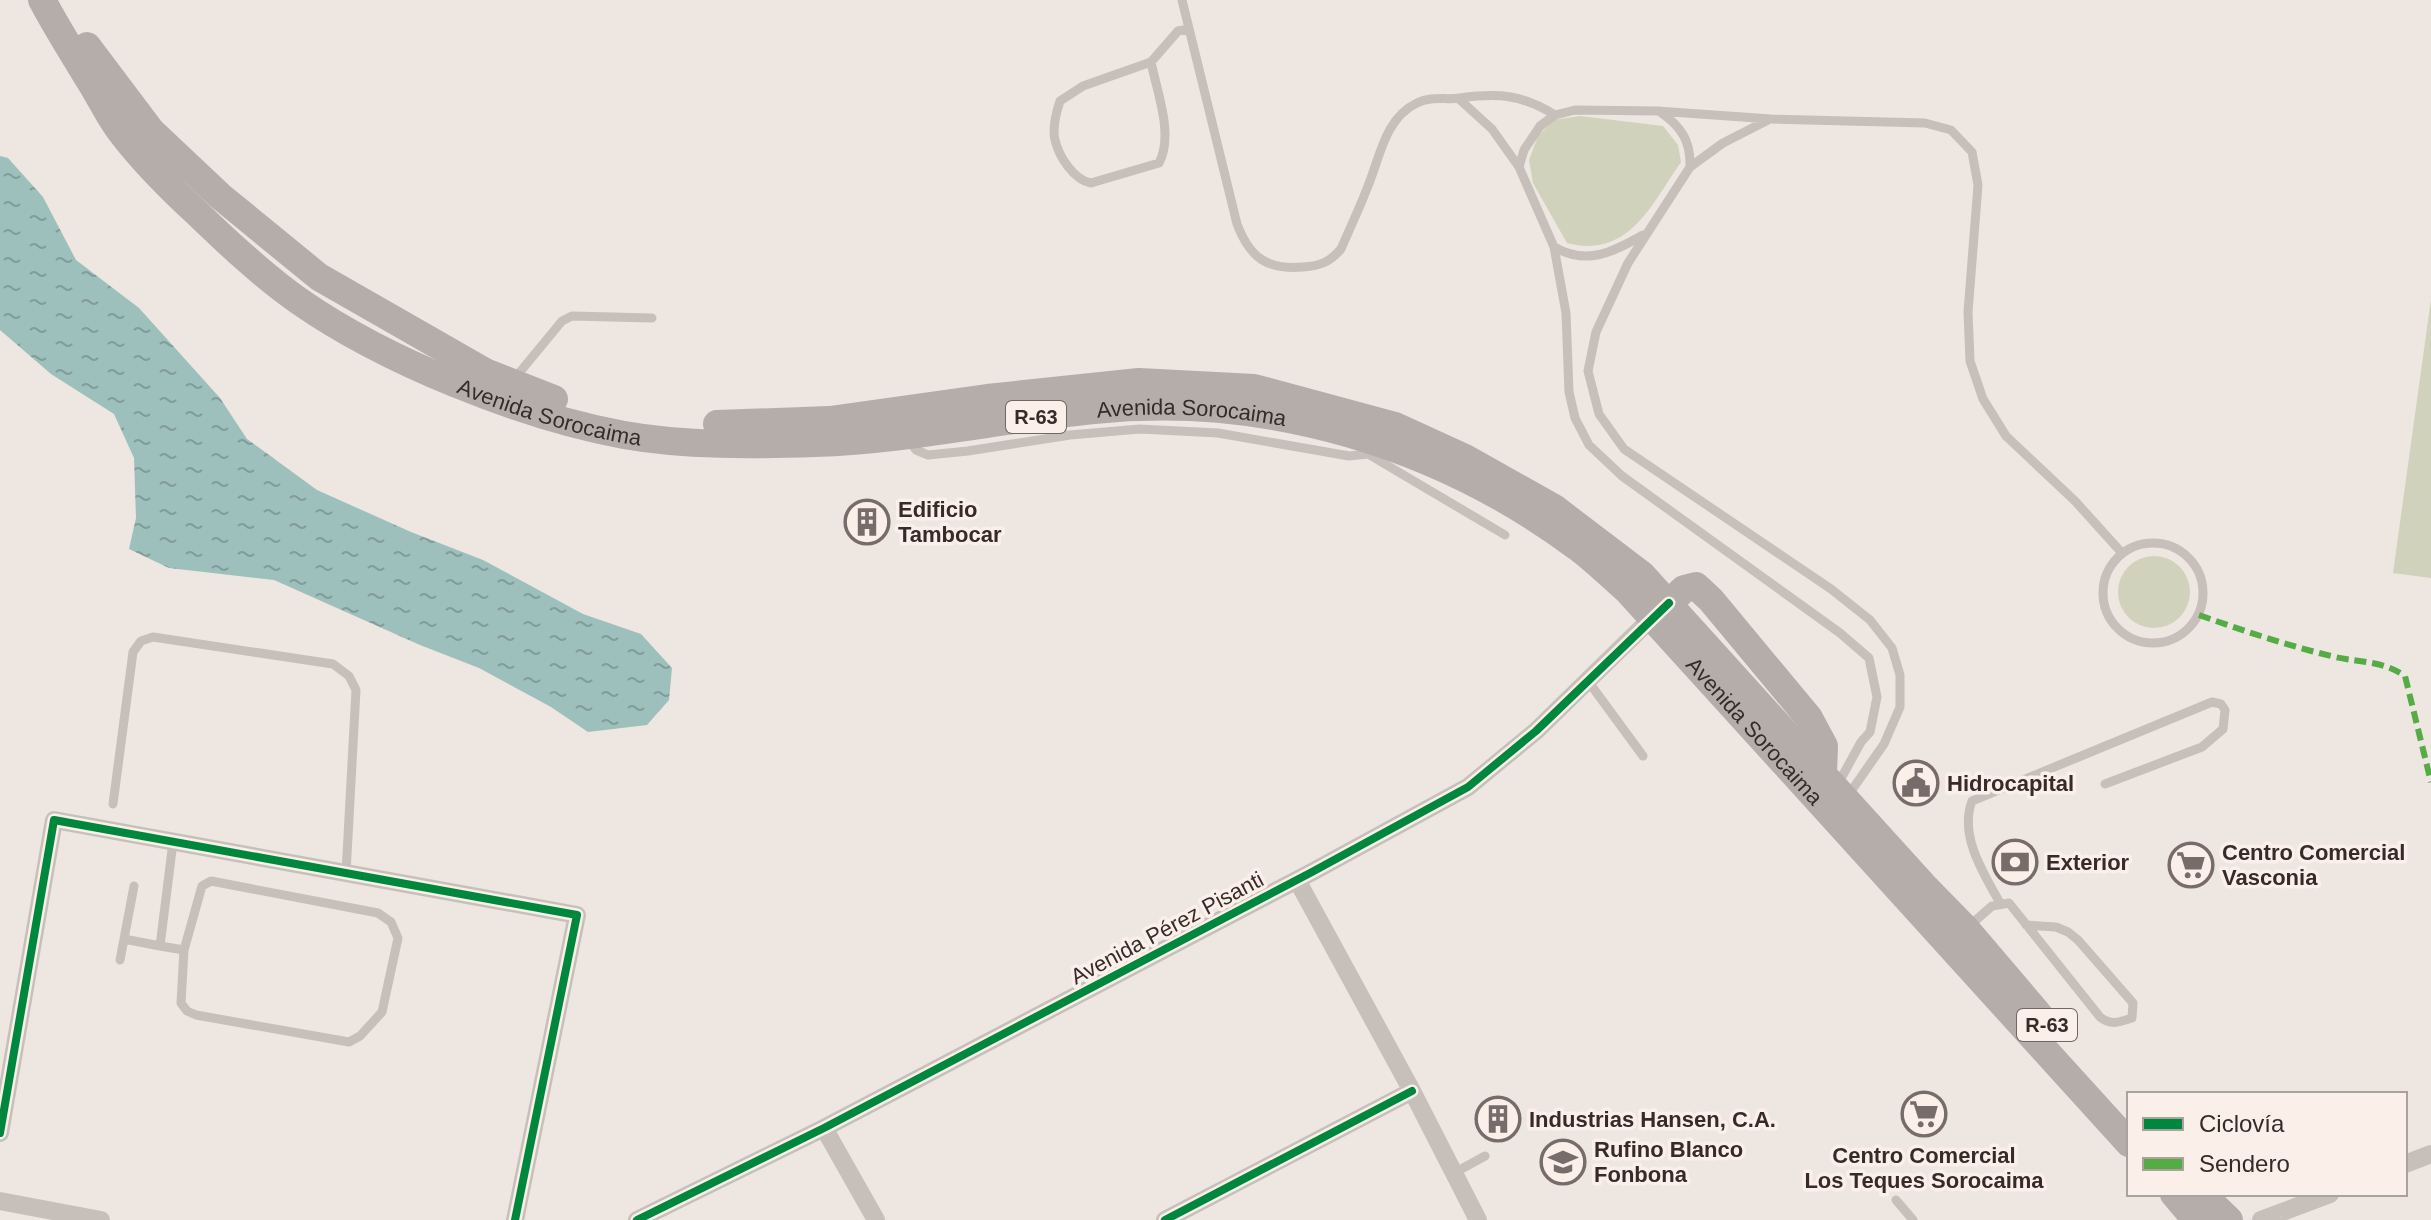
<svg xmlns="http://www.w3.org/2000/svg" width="2431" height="1220" font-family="Helvetica,sans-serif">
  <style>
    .green { fill: #d1d2bb }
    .water { fill: url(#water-ripples) }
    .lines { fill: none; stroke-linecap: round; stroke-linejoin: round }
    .lane { stroke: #c7bfba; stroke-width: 9 }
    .street { stroke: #c7bfba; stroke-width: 18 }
    .primary { stroke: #b5ada9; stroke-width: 28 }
    .quiet { stroke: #55ab44; stroke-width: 6; stroke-dasharray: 12 6; stroke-linecap: butt }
    .cycleway-casing { stroke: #faf0e9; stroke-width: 13 }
    .cycleway { stroke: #00873e; stroke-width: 8 }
    .labels { text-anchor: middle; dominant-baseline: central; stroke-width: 7; stroke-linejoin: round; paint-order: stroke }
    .shield { fill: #faf0e9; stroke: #726662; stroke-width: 2 }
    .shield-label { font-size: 20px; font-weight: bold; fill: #372b28 }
    .street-label { font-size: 22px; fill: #372b28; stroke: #faf0e9 }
    .poi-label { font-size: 22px; font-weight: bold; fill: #372b28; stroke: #faf0e9; text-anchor: start }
  </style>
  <defs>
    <pattern id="water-ripples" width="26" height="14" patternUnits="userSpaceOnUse" patternTransform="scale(2)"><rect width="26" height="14" fill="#9dc0bc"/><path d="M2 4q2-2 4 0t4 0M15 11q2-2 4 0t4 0" fill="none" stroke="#819c99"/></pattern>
  </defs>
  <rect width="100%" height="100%" fill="#ede6e1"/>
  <path class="green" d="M 1580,116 L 1663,126 L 1678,145 L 1681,162 C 1651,205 1629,259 1567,243 L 1533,183 L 1529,160 L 1538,136 L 1553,120 Z
    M 2431,299 L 2431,578 L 2393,573 Z
    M2118 592a36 36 0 1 1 72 0a36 36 0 1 1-72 0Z"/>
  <path class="water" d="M 0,156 L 8,158 L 43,197 L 76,260 L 139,308 L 220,398 L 247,439 L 317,490 L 411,532 L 483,560 L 583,614 L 641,634 L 672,668 L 669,700 L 647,725 L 588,732 L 551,707 L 479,668 L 420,645 L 274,580 L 169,568 L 129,549 L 136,518 L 134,458 L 114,414 L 51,374 L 0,330 Z"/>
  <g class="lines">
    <path class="lane" d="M 1182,0 L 1237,224 C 1250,258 1267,270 1303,267 C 1320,266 1330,262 1341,249 C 1350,228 1360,207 1368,186 C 1380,157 1385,118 1417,103 C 1431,96 1446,100 1460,98 C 1498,93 1521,94 1555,115
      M 1151,62 C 1157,92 1174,135 1159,163 L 1091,183 C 1074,180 1059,157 1055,140 C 1052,127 1056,113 1060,101 L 1083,86 L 1151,62 L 1178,31 L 1189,29
      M 1459,99 L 1492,129 L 1519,167 L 1554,247 C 1587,266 1613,252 1643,235
      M 1659,111 C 1681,126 1691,141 1690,167
      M 1768,120 L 1723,143 L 1690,167 L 1628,263 L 1596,332 L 1588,371 L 1599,414 L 1624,449 L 1831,589 L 1870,620 L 1892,648 L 1900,675 L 1900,707 L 1884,744 L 1847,797
      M 1519,167 L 1524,150 L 1540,126 L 1555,115 L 1575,110 L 1657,111 L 1771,119 L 1925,123 L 1951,130 L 1972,152 L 1978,185 L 1968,312 L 1970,361 L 1983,399 L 2006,436 L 2075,501 L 2122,553
      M 1554,247 L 1566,313 L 1569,392 L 1575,418 L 1589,445 L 1622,476 L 1840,633 L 1869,658 L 1877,697 L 1870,732 L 1861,742 L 1838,784
      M 515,378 L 562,321 L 572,316 L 652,318
      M 908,440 L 916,450 L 928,455 L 968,451 L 1070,435 L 1140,429 L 1218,433 L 1349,456 L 1368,454 L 1374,448
      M 1368,454 L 1505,535
      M2103 593a50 50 0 1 1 100 0a50 50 0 1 1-100 0Z
      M 1588,681 L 1643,756
      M 113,804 L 133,652 L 141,641 L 153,637 L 333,664 L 349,676 L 356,690 L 346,873
      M 173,842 L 160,946 L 184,950
      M 211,881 L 378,913 L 391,922 L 398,938 L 382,1012 L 360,1036 L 349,1042 L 196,1015 L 187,1011 L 181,1003 L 184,950 L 202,886 Z
      M 134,886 L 124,939 L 160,946
      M 2000,903 C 1983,873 1959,835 1972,801 L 2212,702 L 2221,704 L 2225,710 L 2223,729 L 2202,747 L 2105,784
      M 1968,927 L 1992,906 L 2009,903 L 2100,1017 C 2111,1026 2120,1022 2132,1018 L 2133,1003 L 2078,940 L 2068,932 L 2056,927 L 2026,925
      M 120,960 L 124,939
      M 1454,1173 L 1485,1156
      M 1896,1200 L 1913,1220"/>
    <path class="street" d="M 1297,880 L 1412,1091 L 1478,1220
      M 824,1128 L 876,1220
      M 0,1133 L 54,820 L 577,915 L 515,1220
      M 2405,1164 L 2431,1154
      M 0,1201 L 101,1220
      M 637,1220 L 824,1128 L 1312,872 L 1468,787 L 1536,731 L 1659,611
      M 1165,1220 L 1412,1091
      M 2261,1220 L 2330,1194"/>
    <g class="primary">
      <path id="s1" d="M 42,0 C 58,30 75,57 93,86 C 102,101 110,118 121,132 C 143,161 169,187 196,212 C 228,243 262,275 299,301 C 385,361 521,416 624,435 C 686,446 753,445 815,443 C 908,440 1001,419 1094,410 C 1268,392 1441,445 1580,549 C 1597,562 1612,577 1628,591 L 2129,1143"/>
      <path d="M 87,46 L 151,131 L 220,196 L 319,277 L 485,372 L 554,399"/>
      <path d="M 717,424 L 830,420 L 987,398 L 1139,382 L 1254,388 L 1395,426 L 1465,458 L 1554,508 L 1642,575 L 1923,885 L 1966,929 L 2040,1016"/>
      <path d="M 1669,603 L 1684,589 L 1696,586 L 1711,600 L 1809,718 L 1824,746 L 1823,773"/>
      <path d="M 2174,1194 L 2196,1220"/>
      <path d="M 2202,1194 L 2229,1220"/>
    </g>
    <path class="quiet" d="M 2199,615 C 2244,631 2289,646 2335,657 C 2362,663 2381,660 2405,676 L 2431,782"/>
    <g class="cycleway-casing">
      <path id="cycleway" d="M 0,1133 L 54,820 L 577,915 L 515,1220
        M 637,1220 L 824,1128 L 1312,872 L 1468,787 L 1536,731 L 1669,603
        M 1165,1220 L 1412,1091"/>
    </g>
    <use href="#cycleway" class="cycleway"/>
  </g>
  <defs>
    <g id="building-ring" transform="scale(2.3)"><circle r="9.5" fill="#faf0e9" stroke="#776c69" stroke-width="1.5"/><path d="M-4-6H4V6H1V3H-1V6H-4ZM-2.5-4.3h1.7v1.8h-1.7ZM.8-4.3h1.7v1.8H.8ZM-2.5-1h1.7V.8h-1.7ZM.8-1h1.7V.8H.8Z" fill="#776c69"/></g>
    <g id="civic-ring" transform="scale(2.3)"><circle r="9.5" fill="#faf0e9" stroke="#776c69" stroke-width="1.5"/><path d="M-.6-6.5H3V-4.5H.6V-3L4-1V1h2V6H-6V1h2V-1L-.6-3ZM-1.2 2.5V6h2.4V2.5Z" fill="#776c69"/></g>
    <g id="bank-ring" transform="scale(2.3)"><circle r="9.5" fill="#faf0e9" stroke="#776c69" stroke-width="1.5"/><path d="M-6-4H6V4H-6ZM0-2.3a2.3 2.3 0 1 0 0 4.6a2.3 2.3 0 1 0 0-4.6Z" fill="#776c69"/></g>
    <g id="supermarket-ring" transform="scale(2.3)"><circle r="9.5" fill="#faf0e9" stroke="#776c69" stroke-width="1.5"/><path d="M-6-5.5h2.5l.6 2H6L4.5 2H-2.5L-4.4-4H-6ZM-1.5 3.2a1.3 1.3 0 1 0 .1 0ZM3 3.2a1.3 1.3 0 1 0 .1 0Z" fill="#776c69"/></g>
    <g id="university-ring" transform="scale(2.3)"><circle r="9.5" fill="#faf0e9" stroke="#776c69" stroke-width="1.5"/><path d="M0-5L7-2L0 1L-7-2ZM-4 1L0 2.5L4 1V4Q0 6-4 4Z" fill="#776c69"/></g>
  </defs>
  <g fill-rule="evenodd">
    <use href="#building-ring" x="867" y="522"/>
    <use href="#civic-ring" x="1916" y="783"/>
    <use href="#bank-ring" x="2015" y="862"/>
    <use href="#supermarket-ring" x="2191" y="865"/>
    <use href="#supermarket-ring" x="1924" y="1114"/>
    <use href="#building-ring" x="1498" y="1119"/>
    <use href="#university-ring" x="1563" y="1162"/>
  </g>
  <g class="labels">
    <g class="shield">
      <rect x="1006" y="401" width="60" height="32" rx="6"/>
      <rect x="2017" y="1009" width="60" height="32" rx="6"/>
    </g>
    <g class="shield-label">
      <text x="1036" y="417">R-63</text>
      <text x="2047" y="1025">R-63</text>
    </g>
    <g class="street-label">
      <text stroke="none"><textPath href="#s1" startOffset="676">Avenida Sorocaima</textPath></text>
      <text stroke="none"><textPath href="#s1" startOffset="1324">Avenida Sorocaima</textPath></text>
      <text stroke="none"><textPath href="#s1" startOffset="1996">Avenida Sorocaima</textPath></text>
      <text transform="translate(1167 928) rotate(-28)">Avenida Pérez Pisanti</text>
    </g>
    <g class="poi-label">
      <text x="898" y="509">Edificio<tspan x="898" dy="25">Tambocar</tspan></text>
      <text x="1947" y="783">Hidrocapital</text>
      <text x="2222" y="852">Centro Comercial<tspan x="2222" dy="25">Vasconia</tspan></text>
      <text x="2046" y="862">Exterior</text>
      <text x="1529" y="1119">Industrias Hansen, C.A.</text>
      <text x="1594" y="1149">Rufino Blanco<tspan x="1594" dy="25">Fonbona</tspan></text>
      <text x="1924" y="1155" text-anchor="middle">Centro Comercial<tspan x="1924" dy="25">Los Teques Sorocaima</tspan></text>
    </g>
  </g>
  <rect x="2127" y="1092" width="280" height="104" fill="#faf0e9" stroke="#aca19c" stroke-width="2"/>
  <rect x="2143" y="1118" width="40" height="12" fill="#00873e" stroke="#aca19c" stroke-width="2"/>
  <text x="2199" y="1132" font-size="24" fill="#372b28">Ciclovía</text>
  <rect x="2143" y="1158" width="40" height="12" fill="#55ab44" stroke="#aca19c" stroke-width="2"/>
  <text x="2199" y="1172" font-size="24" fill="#372b28">Sendero</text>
</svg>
